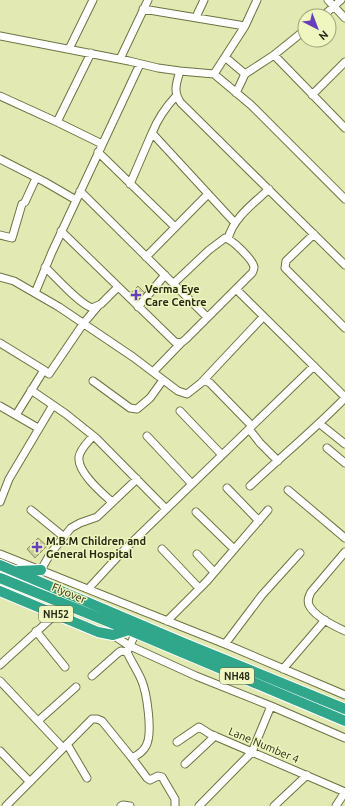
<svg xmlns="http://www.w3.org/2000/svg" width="345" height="806" font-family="Ubuntu,sans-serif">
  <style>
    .building { fill: #c9cf9a; stroke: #8b905e }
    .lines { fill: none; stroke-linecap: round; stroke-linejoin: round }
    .minor-casing { stroke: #6e7342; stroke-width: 9 }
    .highway-casing { stroke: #fff; stroke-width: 12 }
    .minor { stroke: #fff; stroke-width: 7 }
    .highway { stroke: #30a68a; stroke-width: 10 }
    .poi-dot { fill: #6640b8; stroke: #f0f6c0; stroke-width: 1.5 }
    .labels { text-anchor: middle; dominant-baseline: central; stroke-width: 3; stroke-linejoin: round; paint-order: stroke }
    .shield { fill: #f0f6c0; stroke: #646748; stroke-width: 1 }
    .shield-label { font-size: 10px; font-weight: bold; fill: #282a15 }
    .poi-label { font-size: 11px; font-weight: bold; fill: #282a15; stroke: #f0f6c0; text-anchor: start }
    .street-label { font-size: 11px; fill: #282a15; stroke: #f0f6c0 }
  </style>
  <rect width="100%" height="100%" fill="#e3e9b3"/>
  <path class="building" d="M 138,286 L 146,294 L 137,303 L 129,295 Z
    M 38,538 L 47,546 L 35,558 L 27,549 Z"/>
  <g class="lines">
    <g class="minor-casing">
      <path id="minor" d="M 328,0 L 345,18
        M 143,9 L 245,26
        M 323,16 L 341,0
        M 196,17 L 204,0
        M 0,36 L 129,61 L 158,68 L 180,71 L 214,74 L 251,105 L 345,199
        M 69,49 L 93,0
        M 274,55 L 345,128
        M 225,57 L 245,74
        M 120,59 L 148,0
        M 180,71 C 176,84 173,92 181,103 L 345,265
        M 214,74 L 245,26 L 257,0
        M 236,93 L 245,74 L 274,55 L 305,30
        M 312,95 L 345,62
        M 0,96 L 57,122 L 91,53
        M 176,96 C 165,108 158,118 152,133 L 235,223
        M 57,122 L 102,144
        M 98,152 L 175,227
        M 0,159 L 45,182 L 76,200
        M 130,184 L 152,133
        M 80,191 L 207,317
        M 25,202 L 36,178
        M 61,231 L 175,342 L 181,343 L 186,339 L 252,273 C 253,272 254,268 254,267 C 253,260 232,239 225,238 L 209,250 L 174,283
        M 314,234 L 286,261 L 285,268 L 345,328
        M 0,235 L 12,238 L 22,204
        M 228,239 C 233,218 254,203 269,189
        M 146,257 L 208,194
        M 45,267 C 57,278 78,303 92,308 L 101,304 L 118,287
        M 0,277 L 14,281 L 59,307 L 133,357 L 178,391 L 187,394 L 201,383 L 263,317
        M 236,289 L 345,397
        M 35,293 L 52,252 L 140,64
        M 138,307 L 165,275
        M 0,343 L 44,370
        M 153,372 L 181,343
        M 204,380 L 210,383 L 252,426
        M 93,381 L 130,408 L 137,409 L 150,398 L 163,380
        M 31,390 L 66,414 L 96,438 L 166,509
        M 0,406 L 38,428
        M 180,411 L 222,455
        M 16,415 L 44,370 L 49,374 L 83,324 L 98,306
        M 320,424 L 345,444
        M 249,429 L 260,443 L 278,461
        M 93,436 C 88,442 80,449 79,457 C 77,472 102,493 112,502
        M 147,436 L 192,484
        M 327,448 L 345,463
        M 250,486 C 282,456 315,429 345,398
        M 227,488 L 259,521
        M 288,490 L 345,538
        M 0,502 L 9,479 L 53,405
        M 31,510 L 64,537
        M 196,512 L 234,549
        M 162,549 L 199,588
        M 345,552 L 311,592 C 309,596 307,600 309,605 C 314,616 334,626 345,631
        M 0,554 L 225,644 L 345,695
        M 197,554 L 214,572
        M 41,570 L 50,554 L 71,528 L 80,523 L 97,517 L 137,479
        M 89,588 L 124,550 L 314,366
        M 167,621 L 207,581 L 268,510
        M 36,631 L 65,667
        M 113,635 L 128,645 L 196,676 L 271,706 L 345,738
        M 225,644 L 262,595 L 300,553
        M 0,665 L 56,614
        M 283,669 L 325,620
        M 92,676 L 118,653 L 121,651 L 127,652
        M 0,681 L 63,748
        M 38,721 L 76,687
        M 177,742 L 199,727 L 210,734 L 345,792
        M 67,744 L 87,778
        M 0,751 L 30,782
        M 132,758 C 138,755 143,752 146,746 C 153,734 147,692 141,679 C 137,670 131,661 127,652 L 136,632
        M 185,764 L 215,736
        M 6,806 L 92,719 L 97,719 L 102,721 L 132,758 L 147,778 L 150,780 L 158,776 L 162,777 L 175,799 L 175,806
        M 121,806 L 123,805 L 130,806
        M 199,806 L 252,752 L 271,706
        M 274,806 L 307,775
        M 336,806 L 345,792"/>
    </g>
    <g class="highway-casing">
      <path id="highway" d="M 0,565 L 184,643 L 345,709
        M 18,571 L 41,570
        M 0,578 L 129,630 L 345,721
        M 0,591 L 98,632 L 113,635 L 129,630"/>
    </g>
    <use href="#minor" class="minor"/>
    <use href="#highway" class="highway"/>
  </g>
  <g class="poi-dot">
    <path d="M134 289h4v4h4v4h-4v4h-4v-4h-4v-4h4z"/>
    <path d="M35 541h4v4h4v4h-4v4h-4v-4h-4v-4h4z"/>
  </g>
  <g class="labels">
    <g class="shield">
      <rect x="39" y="606" width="34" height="16" rx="3"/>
      <rect x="220" y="668" width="34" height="16" rx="3"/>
    </g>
    <g class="shield-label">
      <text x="56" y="614">NH52</text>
      <text x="237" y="676">NH48</text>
    </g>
    <g class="poi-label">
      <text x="145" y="289">Verma Eye<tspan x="145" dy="13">Care Centre</tspan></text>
      <text x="46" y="541">M.B.M Children and<tspan x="46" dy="13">General Hospital</tspan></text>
    </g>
    <g class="street-label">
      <text transform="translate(69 593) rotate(23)">Flyover</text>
      <text transform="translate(264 745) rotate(23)">Lane Number 4</text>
    </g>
  </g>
  <g transform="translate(317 28) rotate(138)"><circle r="19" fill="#f0f6c0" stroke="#a0a47c"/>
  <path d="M0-3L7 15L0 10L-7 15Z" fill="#6640b8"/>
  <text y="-6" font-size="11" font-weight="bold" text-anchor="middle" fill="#282a15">N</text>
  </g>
</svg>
